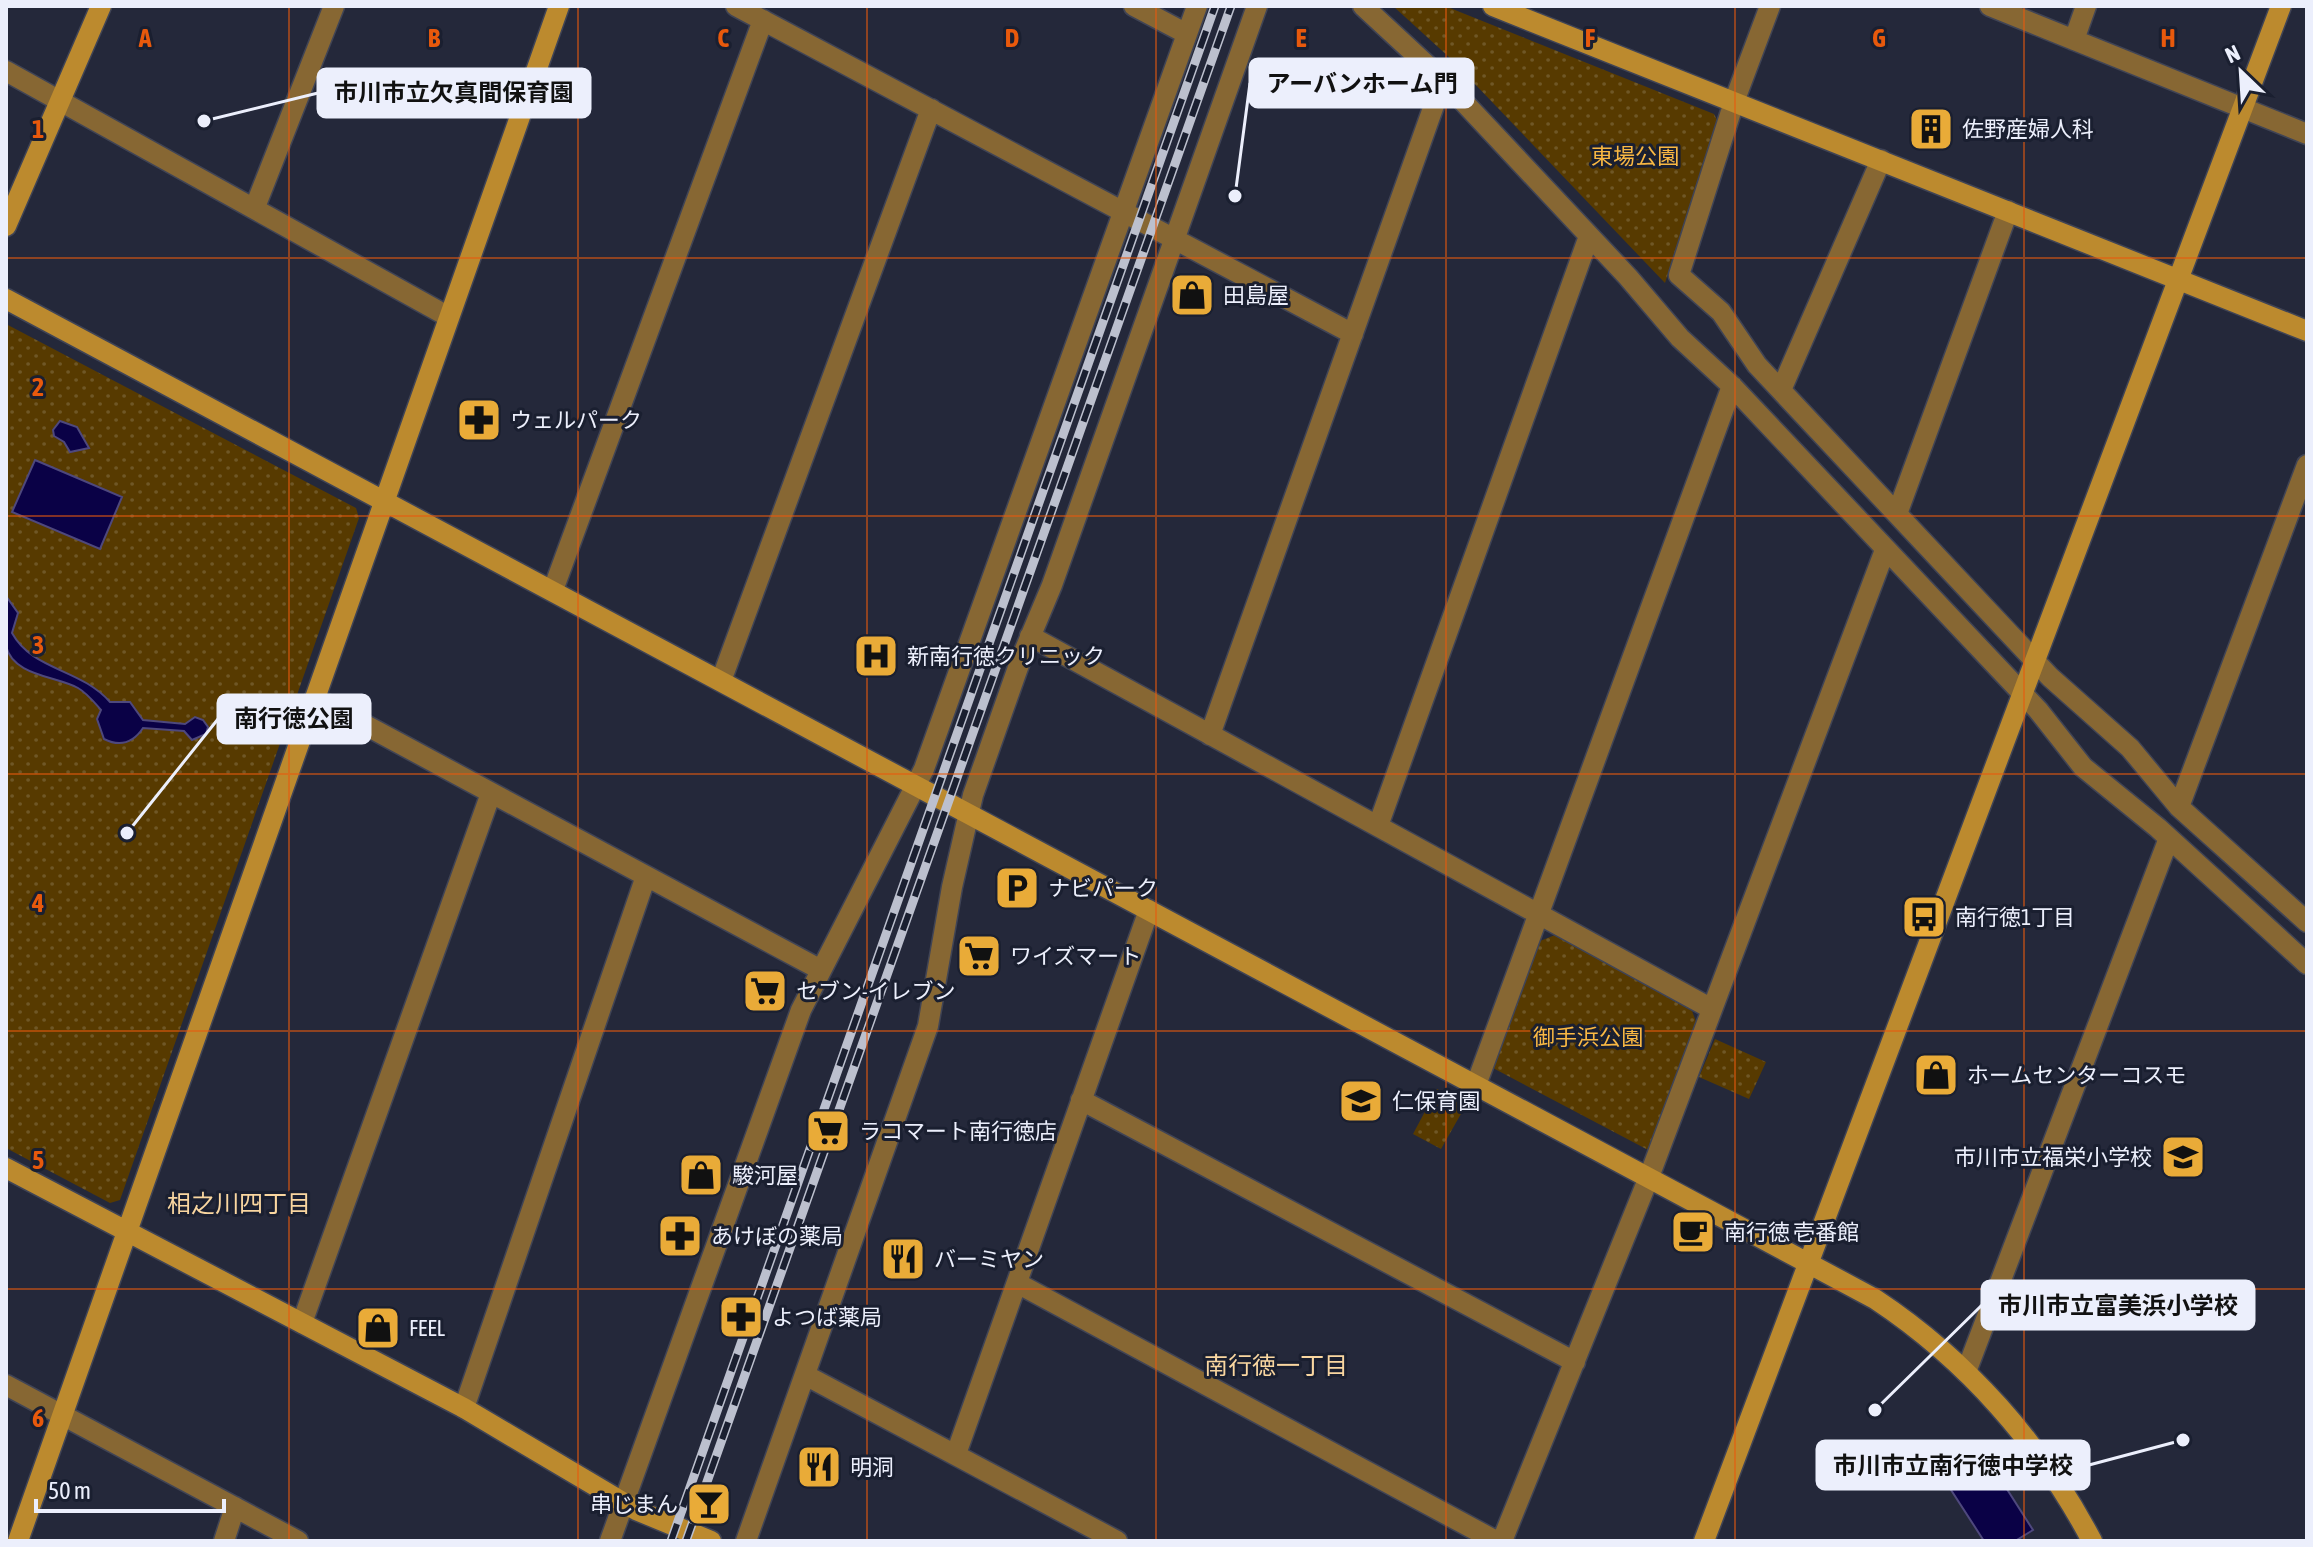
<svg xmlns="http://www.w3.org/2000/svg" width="2313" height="1547" font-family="'Asap Condensed','Noto Sans JP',sans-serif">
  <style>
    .park { fill: url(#park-dots) }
    .water { fill: #0a0146; stroke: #4e487d; stroke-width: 2 }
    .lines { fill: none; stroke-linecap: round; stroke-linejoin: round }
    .street-casing { stroke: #404455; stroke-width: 23 }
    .secondary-casing { stroke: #404455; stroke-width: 23 }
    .street { stroke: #876733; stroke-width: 20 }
    .secondary { stroke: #bc8a2e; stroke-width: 20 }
    .rail-casing { stroke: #bcc0ce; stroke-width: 9 }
    .rail { stroke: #1a1f30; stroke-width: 6; stroke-dasharray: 18; stroke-linecap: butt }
    .grid { fill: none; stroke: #e8590c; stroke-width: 2; stroke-opacity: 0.55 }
    .labels { text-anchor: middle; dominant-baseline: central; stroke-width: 6; stroke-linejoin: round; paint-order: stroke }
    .poi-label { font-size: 22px; fill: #eceffc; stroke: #1a1f30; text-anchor: start }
    .park-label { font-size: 22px; fill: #f9b843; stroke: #1a1f30 }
    .neighbourhood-label { font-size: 24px; fill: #f9d6a0; stroke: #1a1f30 }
    .grid-label { font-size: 26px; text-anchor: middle; font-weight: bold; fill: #e8590c; stroke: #1a1f30; stroke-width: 6; stroke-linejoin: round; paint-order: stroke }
    .leader { fill: none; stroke: #eceffc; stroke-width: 3 }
    .callout-dot { fill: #eceffc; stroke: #1a1f30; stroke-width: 3 }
    .callout { fill: #eceffc; stroke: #eceffc; stroke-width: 3 }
    .callout-label { font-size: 24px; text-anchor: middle; font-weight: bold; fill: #111 }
  </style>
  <defs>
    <pattern id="park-dots" width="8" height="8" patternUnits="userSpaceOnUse" patternTransform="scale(2)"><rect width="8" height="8" fill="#573a00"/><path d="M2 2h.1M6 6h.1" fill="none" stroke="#6f5726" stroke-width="1.8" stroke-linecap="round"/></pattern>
  </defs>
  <rect width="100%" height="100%" fill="#24283a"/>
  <path class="park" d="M 1393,6 L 1445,6 L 1714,114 L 1718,122 L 1665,283 L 1450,58 Z
    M 6,324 L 356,508 L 359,518 L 120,1200 L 110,1203 L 6,1148 Z
    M 1555,935 L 1692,1011 L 1697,1024 L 1650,1151 L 1493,1068 L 1540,941 Z
    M 1715,1039 L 1766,1062 L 1749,1099 L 1699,1077 Z
    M 1437,1089 L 1466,1105 L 1441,1149 L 1413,1134 Z"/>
  <path class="water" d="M 60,421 L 77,427 L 89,448 L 70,452 L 64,442 L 54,436 L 53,430 Z
    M 35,460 L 122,497 L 100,549 L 12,512 Z
    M 6,596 L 18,613 L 12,633 C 33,671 80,668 110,702 L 130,702 L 143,720 L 185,724 L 195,717 L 203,720 L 208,727 L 206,734 L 192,740 L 184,731 L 143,728 C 133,743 120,747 104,739 L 97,719 L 101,710 C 94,702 87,693 78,688 C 56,676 13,676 6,646 C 3,631 6,612 6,596 Z
    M 1982,1450 L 2033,1530 L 2015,1541 L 1984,1541 L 1942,1476 Z"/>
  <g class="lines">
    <g class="street-casing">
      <path id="street" d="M 736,6 L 1353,334
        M 1134,6 L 1187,34
        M 1363,6 L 1443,80 L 1628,277 L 1680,338 L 1732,386 L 2038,710 L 2083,767 L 2158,828 L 2307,964
        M 1770,6 L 1734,102 L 1679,275 L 1721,312 L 1757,365 L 2050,677 L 2130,748 L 2179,807 L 2307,922
        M 1990,6 L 2307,134
        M 2074,40 L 2086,6
        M 6,71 L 449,317
        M 255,207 L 334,6
        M 1781,390 L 1881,160
        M 1897,514 L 2008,211
        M 553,590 L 763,20
        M 1030,636 L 1712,1009
        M 721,681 L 931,109
        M 315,698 L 821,970
        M 1210,735 L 1443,80
        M 2179,807 L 2307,465
        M 1378,826 L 1589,236
        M 1476,1085 L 1732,386
        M 1081,1100 L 1575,1362
        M 1017,1283 L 1496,1541
        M 302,1323 L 491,793
        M 1966,1372 L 2169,838
        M 807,1376 L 1117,1541
        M 6,1385 L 298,1541
        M 464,1408 L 646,876
        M 956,1454 L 1149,910
        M 224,1541 L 235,1507
        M 610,1541 L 801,1010 L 924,769 L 1197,6
        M 746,1541 L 928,1026 L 952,887 L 973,795 L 1021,659 L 1052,585 L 1257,6
        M 1502,1541 L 1649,1177 L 1885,550"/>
    </g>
    <g class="secondary-casing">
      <path id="secondary" d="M 1493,6 L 2307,331
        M 6,226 L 101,6
        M 6,299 L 1875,1299 C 1967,1360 2041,1444 2092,1541
        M 6,1168 L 464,1408 L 636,1510 L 711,1541
        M 18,1541 L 559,6
        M 1704,1541 L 2281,6"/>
    </g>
    <use href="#street" class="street"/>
    <use href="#secondary" class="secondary"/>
    <g class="rail-casing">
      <path id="rail" d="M 671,1541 L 1215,6
        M 686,1541 L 1231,6"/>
    </g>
    <use href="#rail" class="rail"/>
  </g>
  <path class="grid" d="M 289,6 L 289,1541M 578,6 L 578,1541M 867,6 L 867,1541M 1156,6 L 1156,1541M 1446,6 L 1446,1541M 1735,6 L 1735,1541M 2024,6 L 2024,1541M 6,258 L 2307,258M 6,516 L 2307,516M 6,774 L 2307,774M 6,1031 L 2307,1031M 6,1289 L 2307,1289"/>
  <defs>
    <g id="building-square" transform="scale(2.3)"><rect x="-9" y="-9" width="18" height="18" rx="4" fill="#e9ab38" stroke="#1a1f30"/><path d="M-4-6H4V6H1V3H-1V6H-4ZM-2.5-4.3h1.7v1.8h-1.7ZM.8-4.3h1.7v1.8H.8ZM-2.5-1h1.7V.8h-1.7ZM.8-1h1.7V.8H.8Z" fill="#111"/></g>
    <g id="shop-square" transform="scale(2.3)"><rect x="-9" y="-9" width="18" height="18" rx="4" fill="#e9ab38" stroke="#1a1f30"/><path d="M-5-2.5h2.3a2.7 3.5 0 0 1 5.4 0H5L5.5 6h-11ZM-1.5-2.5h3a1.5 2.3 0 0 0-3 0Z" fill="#111"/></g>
    <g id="pharmacy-square" transform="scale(2.3)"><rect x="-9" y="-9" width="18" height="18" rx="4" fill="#e9ab38" stroke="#1a1f30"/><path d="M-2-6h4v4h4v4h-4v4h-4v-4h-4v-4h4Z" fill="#111"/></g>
    <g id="hospital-square" transform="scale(2.3)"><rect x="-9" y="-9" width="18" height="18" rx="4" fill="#e9ab38" stroke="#1a1f30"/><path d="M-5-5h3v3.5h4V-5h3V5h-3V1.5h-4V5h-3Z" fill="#111"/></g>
    <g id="parking-square" transform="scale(2.3)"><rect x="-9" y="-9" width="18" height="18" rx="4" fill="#e9ab38" stroke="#1a1f30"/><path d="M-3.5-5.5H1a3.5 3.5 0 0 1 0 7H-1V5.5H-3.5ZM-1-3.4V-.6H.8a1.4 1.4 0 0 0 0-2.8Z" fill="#111"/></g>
    <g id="bus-square" transform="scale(2.3)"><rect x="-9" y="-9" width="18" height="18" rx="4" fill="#e9ab38" stroke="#1a1f30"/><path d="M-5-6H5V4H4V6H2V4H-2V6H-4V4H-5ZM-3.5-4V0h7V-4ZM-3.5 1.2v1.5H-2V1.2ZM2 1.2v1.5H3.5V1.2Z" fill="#111"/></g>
    <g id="supermarket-square" transform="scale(2.3)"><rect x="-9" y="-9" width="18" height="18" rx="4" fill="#e9ab38" stroke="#1a1f30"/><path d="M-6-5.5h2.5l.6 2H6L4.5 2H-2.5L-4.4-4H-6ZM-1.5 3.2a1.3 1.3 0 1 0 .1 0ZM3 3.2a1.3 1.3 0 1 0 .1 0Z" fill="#111"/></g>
    <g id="school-square" transform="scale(2.3)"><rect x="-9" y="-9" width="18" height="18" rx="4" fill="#e9ab38" stroke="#1a1f30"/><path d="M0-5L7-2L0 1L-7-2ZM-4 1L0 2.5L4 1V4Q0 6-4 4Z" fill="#111"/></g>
    <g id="cafe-square" transform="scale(2.3)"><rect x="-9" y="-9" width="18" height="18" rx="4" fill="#e9ab38" stroke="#1a1f30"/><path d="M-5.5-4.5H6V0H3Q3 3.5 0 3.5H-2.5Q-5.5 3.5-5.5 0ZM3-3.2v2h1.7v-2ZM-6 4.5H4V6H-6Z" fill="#111"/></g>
    <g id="restaurant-square" transform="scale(2.3)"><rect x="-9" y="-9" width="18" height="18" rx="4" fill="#e9ab38" stroke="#1a1f30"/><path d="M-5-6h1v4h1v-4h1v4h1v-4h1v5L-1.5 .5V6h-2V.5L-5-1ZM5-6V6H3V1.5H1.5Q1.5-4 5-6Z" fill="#111"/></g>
    <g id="bar-square" transform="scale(2.3)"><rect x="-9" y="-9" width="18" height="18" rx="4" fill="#e9ab38" stroke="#1a1f30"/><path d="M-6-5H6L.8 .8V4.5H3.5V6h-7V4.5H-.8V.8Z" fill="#111"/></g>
  </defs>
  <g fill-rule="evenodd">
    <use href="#building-square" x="1931" y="129"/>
    <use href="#shop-square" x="1192" y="295"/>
    <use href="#pharmacy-square" x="479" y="420"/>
    <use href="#hospital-square" x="876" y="656"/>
    <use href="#parking-square" x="1017" y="888"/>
    <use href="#bus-square" x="1924" y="917"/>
    <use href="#supermarket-square" x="979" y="956"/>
    <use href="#supermarket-square" x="765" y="991"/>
    <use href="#shop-square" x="1936" y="1075"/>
    <use href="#school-square" x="1361" y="1101"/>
    <use href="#supermarket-square" x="828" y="1131"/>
    <use href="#school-square" x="2183" y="1157"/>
    <use href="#shop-square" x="701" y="1175"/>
    <use href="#cafe-square" x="1693" y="1232"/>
    <use href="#pharmacy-square" x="680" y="1236"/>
    <use href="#restaurant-square" x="903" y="1259"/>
    <use href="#pharmacy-square" x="741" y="1317"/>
    <use href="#shop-square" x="378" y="1328"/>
    <use href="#restaurant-square" x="819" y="1467"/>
    <use href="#bar-square" x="709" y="1504"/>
  </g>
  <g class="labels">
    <g class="poi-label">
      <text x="1962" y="129">佐野産婦人科</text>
      <text x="1223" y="295">田島屋</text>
      <text x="510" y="420">ウェルパーク</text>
      <text x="907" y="656">新南行徳クリニック</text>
      <text x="1048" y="888">ナビパーク</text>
      <text x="1955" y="917">南行徳1丁目</text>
      <text x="1010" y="956">ワイズマート</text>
      <text x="796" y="991">セブン-イレブン</text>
      <text x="1967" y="1075">ホームセンターコスモ</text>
      <text x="1392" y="1101">仁保育園</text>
      <text x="859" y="1131">ラコマート南行徳店</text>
      <text x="2152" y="1157" text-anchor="end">市川市立福栄小学校</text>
      <text x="732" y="1175">駿河屋</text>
      <text x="1724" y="1232">南行徳 壱番館</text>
      <text x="711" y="1236">あけぼの薬局</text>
      <text x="934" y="1259">バーミヤン</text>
      <text x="772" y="1317">よつば薬局</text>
      <text x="409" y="1328">FEEL</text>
      <text x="850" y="1467">明洞</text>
      <text x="678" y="1504" text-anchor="end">串じまん</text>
    </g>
    <g class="park-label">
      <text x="1635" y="156">東場公園</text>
      <text x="1588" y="1037">御手浜公園</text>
    </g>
    <g class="neighbourhood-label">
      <text x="239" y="1203">相之川四丁目</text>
      <text x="1276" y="1365">南行徳一丁目</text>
    </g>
  </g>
  <g class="grid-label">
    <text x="145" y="47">A</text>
    <text x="434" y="47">B</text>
    <text x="723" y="47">C</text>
    <text x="1012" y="47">D</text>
    <text x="1301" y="47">E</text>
    <text x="1590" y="47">F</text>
    <text x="1879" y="47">G</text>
    <text x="2168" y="47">H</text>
    <text x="38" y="138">1</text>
    <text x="38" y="396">2</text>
    <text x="38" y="654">3</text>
    <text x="38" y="912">4</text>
    <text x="38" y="1169">5</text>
    <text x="38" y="1427">6</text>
  </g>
  <path class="leader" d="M1235 196L1250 83M204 121L318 93M127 833L218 719M1875 1410L1982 1305M2183 1440L2089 1465"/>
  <g class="callout-dot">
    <circle cx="1235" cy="196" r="8"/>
    <circle cx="204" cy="121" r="8"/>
    <circle cx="127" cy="833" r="8"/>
    <circle cx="1875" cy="1410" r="8"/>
    <circle cx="2183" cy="1440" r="8"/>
  </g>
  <g class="callout">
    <rect x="1250" y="59" width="223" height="48" rx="8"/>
    <rect x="318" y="69" width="272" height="48" rx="8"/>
    <rect x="218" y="695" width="152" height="48" rx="8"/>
    <rect x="1982" y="1281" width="272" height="48" rx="8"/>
    <rect x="1817" y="1441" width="272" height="48" rx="8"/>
  </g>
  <g class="callout-label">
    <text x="1362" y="92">アーバンホーム門</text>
    <text x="454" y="101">市川市立欠真間保育園</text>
    <text x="294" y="727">南行徳公園</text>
    <text x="2118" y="1314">市川市立富美浜小学校</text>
    <text x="1953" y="1474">市川市立南行徳中学校</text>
  </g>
  <rect width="2313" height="1547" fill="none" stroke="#eceffc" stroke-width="16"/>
  <g transform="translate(2241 72) rotate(335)" stroke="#1a1f30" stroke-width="6" paint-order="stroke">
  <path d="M0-6L14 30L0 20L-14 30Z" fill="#eceffc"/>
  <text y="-12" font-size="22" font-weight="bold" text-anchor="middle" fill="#eceffc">N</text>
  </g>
  <path d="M36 1499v12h188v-12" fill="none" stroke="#eceffc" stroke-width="4"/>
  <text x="48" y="1499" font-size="24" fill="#eceffc" stroke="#1a1f30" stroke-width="6" paint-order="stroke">50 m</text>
</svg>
